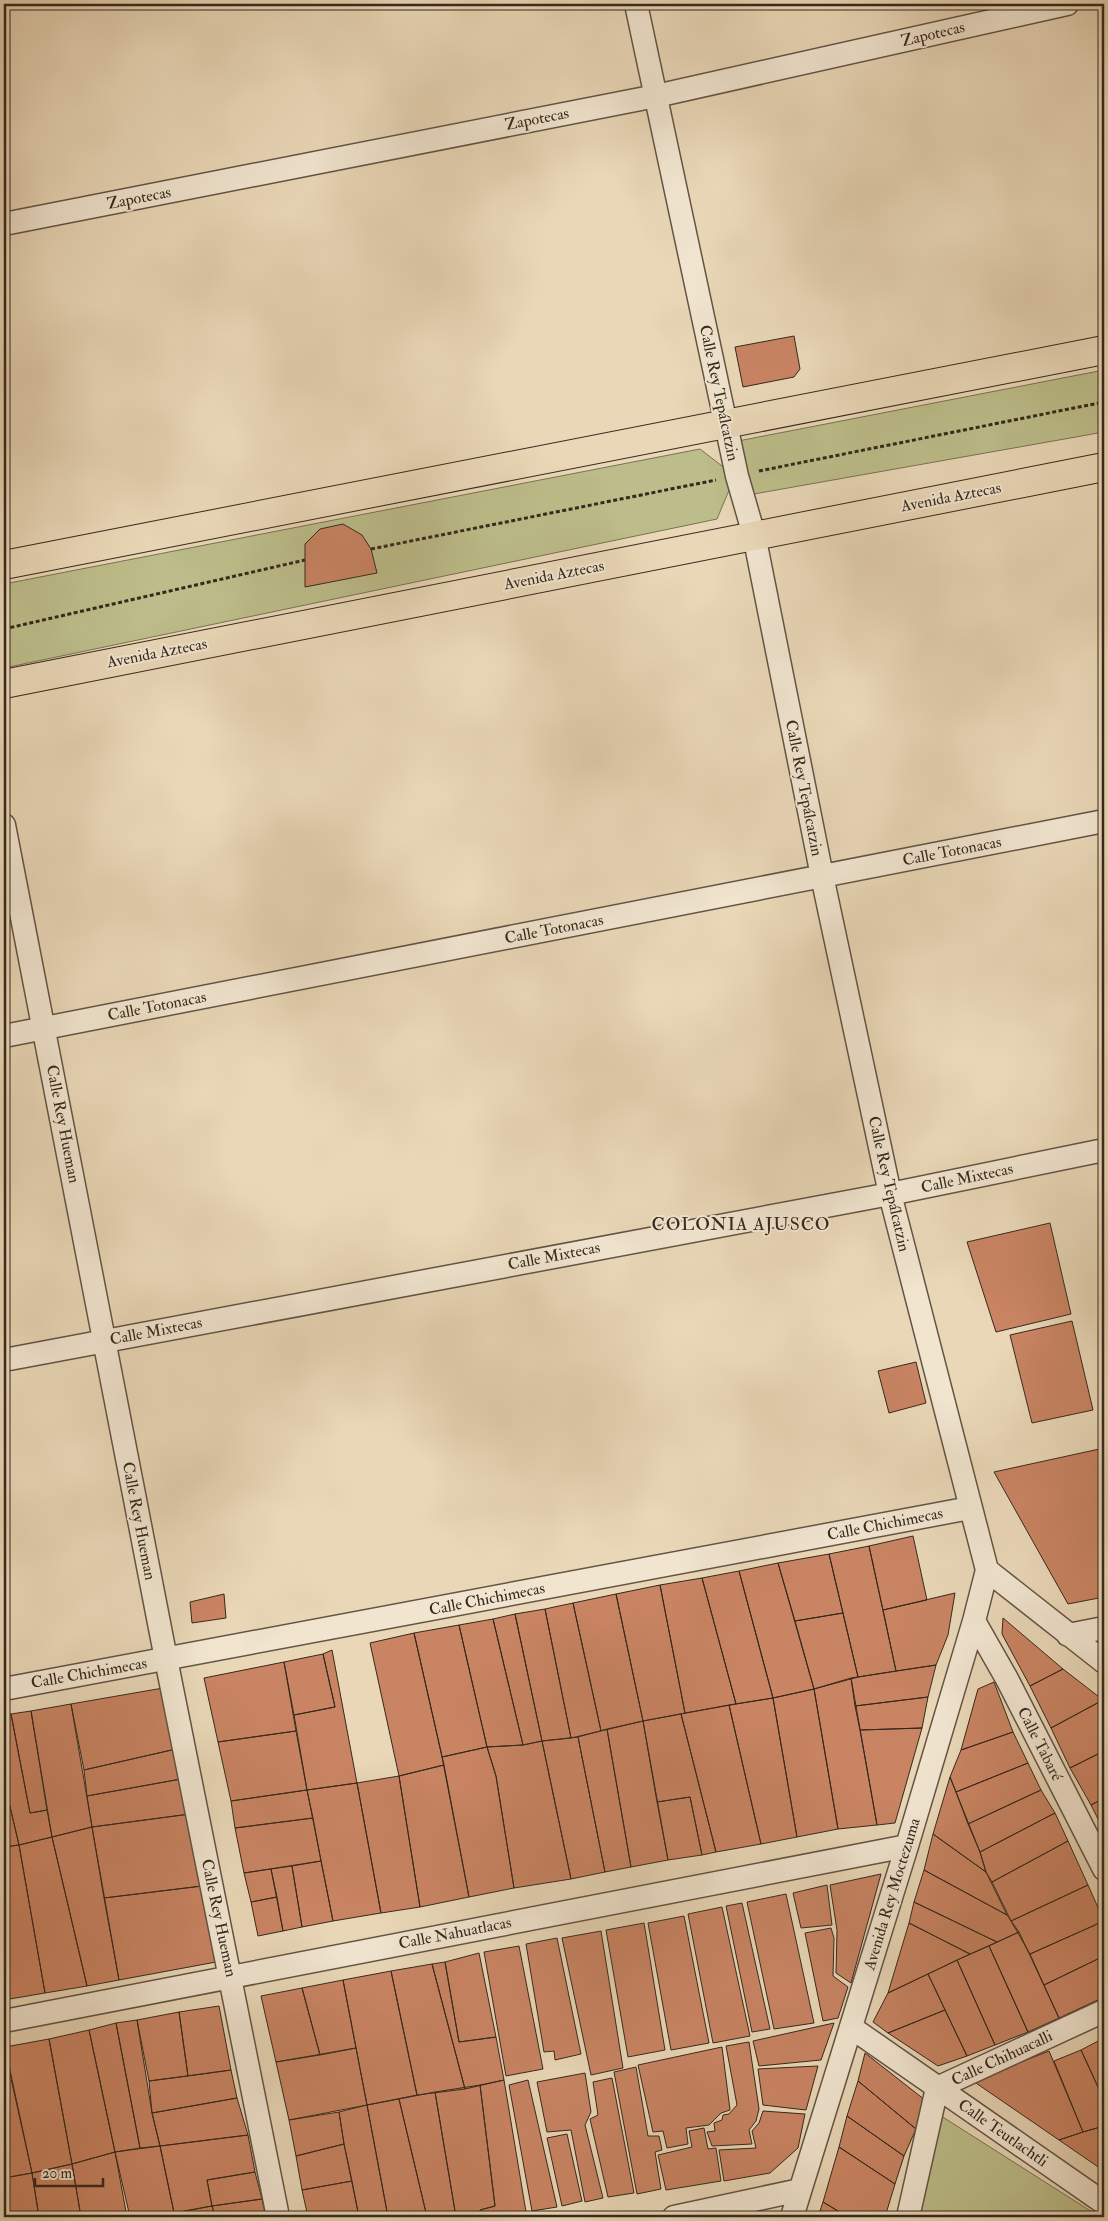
<svg xmlns="http://www.w3.org/2000/svg" width="1108" height="2221" font-family="'IM FELL Double Pica',serif">
  <style>
    .green { fill: #bcbd8a; stroke: #797254 }
    .building { fill: #c98463; stroke: #36281d }
    .lines { fill: none; stroke-linecap: round; stroke-linejoin: round }
    .minor-casing { stroke: #635444; stroke-width: 25 }
    .major-casing { stroke: #36281d; stroke-width: 30 }
    .path { stroke: #36281d; stroke-width: 3; stroke-dasharray: 4 2.5; stroke-linecap: butt }
    .minor { stroke: #f1e5d0; stroke-width: 22 }
    .major { stroke: #e9d7b7; stroke-width: 28 }
    .labels { text-anchor: middle; dominant-baseline: central; stroke-width: 4; stroke-linejoin: round; paint-order: stroke }
    .street-label { font-size: 16px; fill: #36281d; stroke: #f1e5d0 }
    .neighbourhood-label { font-size: 18px; letter-spacing: 1px; fill: #36281d; stroke: #f1e5d0 }
  </style>
  <rect width="100%" height="100%" fill="#e9d7b7"/>
  <filter id="stains"><feTurbulence type="fractalNoise" baseFrequency=".004" numOctaves="4"/><feColorMatrix values="0 0 0 0 .2 0 0 0 0 .09 0 0 0 0 .02 0 0 0 .5 -.17"/></filter>
  <radialGradient id="worn" r=".72"><stop offset=".6" stop-color="#630" stop-opacity="0"/><stop offset="1" stop-color="#630" stop-opacity=".3"/></radialGradient>
  <path class="green" d="M 1104,370 L 1104,432 L 754,494 L 739,475 L 733,442 Z
    M 700,449 L 735,476 L 717,519 L 4,668 L 4,584 Z
    M 938,2114 L 1100,2217 L 913,2217 Z"/>
  <path class="building" d="M 794,336 L 800,369 L 794,377 L 743,387 L 735,347 Z
    M 343,524 L 362,535 L 371,549 L 377,573 L 305,587 L 305,544 L 320,529 Z
    M 1050,1223 L 1071,1314 L 996,1332 L 967,1242 Z
    M 1072,1321 L 1093,1410 L 1032,1423 L 1010,1335 Z
    M 916,1362 L 926,1403 L 889,1413 L 878,1371 Z
    M 1104,1448 L 1104,1597 L 1068,1604 L 994,1472 Z
    M 913,1536 L 927,1600 L 883,1610 L 869,1546 Z
    M 869,1546 L 896,1671 L 858,1677 L 829,1554 Z
    M 829,1554 L 843,1613 L 795,1621 L 778,1563 Z
    M 778,1563 L 814,1689 L 773,1698 L 739,1571 Z
    M 739,1571 L 773,1698 L 736,1704 L 702,1578 Z
    M 702,1578 L 736,1704 L 685,1713 L 660,1585 Z
    M 660,1585 L 685,1713 L 643,1721 L 616,1594 Z
    M 955,1593 L 948,1635 L 936,1665 L 896,1671 L 883,1610 Z
    M 224,1594 L 226,1618 L 192,1623 L 190,1602 Z
    M 616,1594 L 643,1721 L 601,1731 L 573,1603 Z
    M 573,1603 L 601,1731 L 571,1738 L 545,1609 Z
    M 545,1609 L 571,1738 L 542,1741 L 515,1614 Z
    M 843,1613 L 858,1677 L 814,1689 L 795,1621 Z
    M 515,1614 L 542,1741 L 523,1745 L 493,1619 Z
    M 1003,1618 L 1063,1669 L 1030,1686 L 1002,1634 Z
    M 493,1619 L 523,1745 L 487,1747 L 459,1625 Z
    M 459,1625 L 487,1747 L 442,1757 L 414,1633 Z
    M 414,1633 L 444,1765 L 399,1776 L 370,1643 Z
    M 332,1650 L 357,1783 L 307,1790 L 294,1715 L 335,1707 L 323,1654 Z
    M 323,1654 L 335,1707 L 294,1715 L 284,1662 Z
    M 284,1662 L 296,1731 L 218,1742 L 204,1678 Z
    M 936,1665 L 928,1697 L 855,1706 L 851,1678 Z
    M 1063,1669 L 1103,1700 L 1051,1728 L 1030,1686 Z
    M 851,1678 L 877,1825 L 838,1829 L 814,1689 Z
    M 994,1682 L 1013,1732 L 961,1750 L 978,1689 Z
    M 163,1688 L 176,1749 L 84,1770 L 71,1704 Z
    M 814,1689 L 838,1829 L 797,1837 L 773,1698 Z
    M 928,1697 L 922,1728 L 860,1730 L 855,1706 Z
    M 773,1698 L 797,1837 L 761,1844 L 729,1705 Z
    M 1103,1700 L 1104,1751 L 1070,1768 L 1051,1728 Z
    M 71,1704 L 92,1827 L 52,1837 L 31,1711 Z
    M 729,1705 L 761,1844 L 716,1852 L 681,1714 Z
    M 31,1711 L 47,1810 L 30,1813 L 11,1714 Z
    M 11,1714 L 30,1813 L 47,1810 L 52,1837 L 19,1845 L 4,1781 L 4,1715 Z
    M 681,1714 L 716,1852 L 702,1855 L 690,1797 L 657,1802 L 643,1721 Z
    M 643,1721 L 668,1860 L 631,1867 L 607,1729 Z
    M 922,1728 L 895,1823 L 877,1825 L 860,1730 Z
    M 607,1729 L 631,1867 L 605,1872 L 578,1737 Z
    M 296,1731 L 307,1790 L 231,1801 L 218,1742 Z
    M 1013,1732 L 1028,1763 L 956,1792 L 950,1777 L 961,1750 Z
    M 578,1737 L 605,1872 L 571,1879 L 542,1741 Z
    M 542,1741 L 571,1879 L 514,1888 L 496,1776 L 487,1747 L 523,1745 Z
    M 487,1747 L 496,1776 L 514,1888 L 469,1897 L 442,1757 Z
    M 176,1749 L 181,1779 L 87,1796 L 84,1770 Z
    M 1104,1751 L 1104,1798 L 1091,1805 L 1070,1768 Z
    M 1028,1763 L 1041,1790 L 968,1824 L 956,1792 Z
    M 444,1765 L 469,1897 L 420,1907 L 399,1776 Z
    M 399,1776 L 420,1907 L 381,1913 L 357,1783 Z
    M 950,1777 L 980,1852 L 986,1872 L 933,1834 Z
    M 181,1779 L 190,1814 L 92,1827 L 87,1796 Z
    M 4,1781 L 19,1845 L 4,1847 Z
    M 357,1783 L 381,1913 L 333,1921 L 307,1790 Z
    M 307,1790 L 313,1818 L 235,1828 L 231,1801 Z
    M 1041,1790 L 1055,1813 L 980,1852 L 968,1824 Z
    M 690,1797 L 702,1855 L 668,1860 L 657,1802 Z
    M 1104,1798 L 1104,1831 L 1091,1805 Z
    M 1055,1813 L 1068,1841 L 992,1882 L 986,1872 L 980,1852 Z
    M 190,1814 L 202,1886 L 104,1898 L 92,1827 Z
    M 313,1818 L 321,1861 L 244,1873 L 235,1828 Z
    M 92,1827 L 119,1980 L 87,1986 L 52,1837 Z
    M 933,1834 L 986,1872 L 1007,1915 L 924,1870 Z
    M 52,1837 L 87,1986 L 45,1993 L 19,1845 Z
    M 1068,1841 L 1088,1885 L 1011,1921 L 992,1882 Z
    M 19,1845 L 45,1993 L 4,2000 L 4,1847 Z
    M 321,1861 L 333,1921 L 302,1927 L 292,1866 Z
    M 292,1866 L 302,1927 L 283,1931 L 271,1869 Z
    M 271,1869 L 277,1897 L 251,1902 L 244,1873 Z
    M 924,1870 L 1007,1915 L 1019,1932 L 997,1942 L 914,1902 Z
    M 881,1874 L 851,1983 L 836,1973 L 837,1930 L 830,1885 Z
    M 827,1885 L 832,1925 L 801,1928 L 793,1893 Z
    M 1088,1885 L 1104,1921 L 1030,1954 L 1011,1921 Z
    M 202,1886 L 216,1962 L 119,1980 L 104,1898 Z
    M 786,1894 L 814,2023 L 774,2029 L 747,1902 Z
    M 277,1897 L 283,1931 L 258,1936 L 251,1902 Z
    M 914,1902 L 997,1942 L 970,1954 L 909,1923 Z
    M 742,1903 L 770,2029 L 752,2032 L 726,1906 Z
    M 722,1907 L 750,2036 L 713,2043 L 688,1914 Z
    M 684,1916 L 709,2043 L 671,2050 L 648,1923 Z
    M 1104,1921 L 1104,1956 L 1044,1985 L 1030,1954 Z
    M 644,1923 L 665,2050 L 628,2057 L 606,1930 Z
    M 909,1923 L 970,1954 L 888,1993 Z
    M 831,1928 L 834,1938 L 833,1976 L 848,1987 L 838,2018 L 823,2021 L 805,1933 Z
    M 601,1931 L 623,2068 L 591,2075 L 562,1938 Z
    M 1019,1932 L 1059,2018 L 1028,2032 L 989,1946 Z
    M 557,1938 L 581,2054 L 555,2060 L 554,2051 L 544,2052 L 526,1944 Z
    M 519,1946 L 543,2069 L 506,2076 L 484,1952 Z
    M 989,1946 L 1028,2032 L 995,2045 L 957,1960 Z
    M 479,1953 L 496,2037 L 459,2042 L 445,1962 Z
    M 1104,1956 L 1104,1997 L 1059,2018 L 1044,1985 Z
    M 957,1960 L 995,2045 L 967,2056 L 928,1974 Z
    M 445,1962 L 459,2042 L 496,2037 L 504,2080 L 465,2089 L 432,1964 Z
    M 432,1964 L 465,2089 L 417,2095 L 391,1971 Z
    M 391,1971 L 417,2095 L 367,2105 L 343,1980 Z
    M 928,1974 L 945,2010 L 888,2033 L 873,2022 L 888,1993 Z
    M 343,1980 L 356,2048 L 320,2055 L 302,1988 Z
    M 302,1988 L 320,2055 L 276,2062 L 261,1996 Z
    M 219,2006 L 231,2070 L 188,2076 L 179,2012 Z
    M 945,2010 L 967,2056 L 938,2066 L 888,2033 Z
    M 179,2012 L 188,2076 L 149,2081 L 137,2020 Z
    M 137,2020 L 152,2113 L 160,2146 L 140,2148 L 116,2023 Z
    M 116,2023 L 140,2148 L 115,2152 L 89,2030 Z
    M 834,2023 L 821,2060 L 759,2066 L 753,2041 Z
    M 89,2030 L 115,2152 L 72,2164 L 49,2039 Z
    M 1104,2038 L 1104,2100 L 1081,2050 Z
    M 49,2039 L 72,2164 L 32,2173 L 5,2047 Z
    M 749,2042 L 759,2109 L 756,2121 L 749,2130 L 752,2144 L 712,2146 L 707,2132 L 715,2131 L 714,2123 L 722,2120 L 723,2115 L 729,2114 L 737,2105 L 726,2046 Z
    M 4,2047 L 32,2173 L 4,2178 Z
    M 722,2047 L 730,2110 L 721,2113 L 709,2125 L 686,2128 L 688,2144 L 667,2148 L 663,2131 L 653,2132 L 638,2065 Z
    M 356,2048 L 367,2105 L 289,2120 L 276,2062 Z
    M 1081,2050 L 1104,2100 L 1104,2126 L 1083,2132 L 1054,2061 Z
    M 1049,2051 L 1083,2132 L 1059,2140 L 973,2081 Z
    M 865,2053 L 925,2100 L 916,2129 L 858,2081 Z
    M 818,2066 L 806,2110 L 763,2105 L 758,2069 Z
    M 636,2067 L 648,2136 L 659,2136 L 662,2150 L 655,2152 L 661,2189 L 637,2194 L 614,2072 Z
    M 231,2070 L 237,2098 L 152,2113 L 149,2081 Z
    M 585,2073 L 591,2112 L 585,2125 L 603,2198 L 585,2202 L 571,2130 L 547,2132 L 537,2082 Z
    M 612,2078 L 634,2193 L 608,2197 L 590,2119 L 598,2115 L 593,2082 Z
    M 504,2080 L 526,2212 L 502,2217 L 482,2217 L 480,2210 L 495,2206 L 480,2085 Z
    M 528,2080 L 557,2207 L 532,2211 L 509,2085 Z
    M 858,2081 L 916,2129 L 904,2156 L 847,2116 Z
    M 480,2085 L 495,2206 L 480,2210 L 482,2217 L 456,2217 L 435,2092 Z
    M 435,2092 L 456,2217 L 427,2217 L 399,2099 Z
    M 237,2098 L 248,2135 L 160,2146 L 152,2113 Z
    M 399,2099 L 427,2217 L 388,2217 L 367,2105 Z
    M 367,2105 L 388,2217 L 359,2217 L 344,2144 L 339,2112 Z
    M 763,2111 L 805,2114 L 798,2148 L 770,2173 L 724,2181 L 719,2150 L 756,2148 L 752,2131 L 759,2123 Z
    M 339,2112 L 344,2144 L 296,2156 L 289,2120 Z
    M 847,2116 L 904,2156 L 895,2184 L 839,2147 Z
    M 1104,2126 L 1104,2171 L 1059,2140 L 1083,2132 Z
    M 704,2128 L 708,2149 L 716,2148 L 721,2181 L 666,2190 L 658,2155 L 692,2147 L 689,2131 Z
    M 567,2134 L 582,2201 L 562,2206 L 547,2138 Z
    M 248,2135 L 255,2172 L 207,2180 L 212,2206 L 174,2213 L 160,2146 Z
    M 344,2144 L 352,2181 L 302,2190 L 296,2156 Z
    M 160,2146 L 175,2217 L 130,2217 L 115,2152 Z
    M 839,2147 L 895,2184 L 885,2217 L 848,2217 L 823,2202 Z
    M 115,2152 L 127,2217 L 81,2217 L 72,2164 Z
    M 72,2164 L 81,2217 L 39,2217 L 32,2173 Z
    M 255,2172 L 262,2199 L 212,2206 L 207,2180 Z
    M 32,2173 L 39,2217 L 4,2217 L 4,2178 Z
    M 352,2181 L 359,2217 L 308,2217 L 302,2190 Z
    M 262,2199 L 266,2217 L 215,2217 L 212,2206 Z
    M 823,2202 L 848,2217 L 818,2217 Z
    M 212,2206 L 215,2217 L 175,2217 L 174,2213 Z"/>
  <g class="lines">
    <g class="minor-casing">
      <path id="minor" d="M 636,4 L 737,476 L 754,535 L 822,876 L 890,1194 L 987,1570 L 974,1621 L 907,1846 L 792,2217
        M 4,224 L 656,96 L 1067,4
        M 4,825 L 166,1659 L 278,2217
        M 4,1036 L 1104,821
        M 4,1360 L 890,1194 L 1104,1150
        M 987,1570 L 1104,1662
        M 974,1621 L 1007,1679 L 1104,1869
        M 1068,1635 L 1104,1628
        M 4,1689 L 970,1508
        M 4,2021 L 907,1846
        M 852,2028 L 1104,2203
        M 674,2217 L 800,2190
        M 908,2217 L 937,2088 L 1104,2011"/>
    </g>
    <g class="major-casing">
      <path id="major" d="M 4,565 L 1104,350
        M 4,684 L 1104,467"/>
    </g>
    <path class="path" d="M 759,471 L 1104,402
      M 371,549 L 716,480
      M 4,629 L 305,560"/>
    <use href="#minor" class="minor"/>
    <use href="#major" class="major"/>
  </g>
  <g class="labels">
    <g class="street-label">
      <text transform="translate(933 34) rotate(-13)">Zapotecas</text>
      <text transform="translate(537 119) rotate(-11)">Zapotecas</text>
      <text transform="translate(139 198) rotate(-11)">Zapotecas</text>
      <text transform="translate(719 393) rotate(78)">Calle Rey Tepálcatzin</text>
      <text transform="translate(951 497) rotate(-11)">Avenida Aztecas</text>
      <text transform="translate(554 575) rotate(-11)">Avenida Aztecas</text>
      <text transform="translate(157 653) rotate(-11)">Avenida Aztecas</text>
      <text transform="translate(804 788) rotate(79)">Calle Rey Tepálcatzin</text>
      <text transform="translate(952 851) rotate(-11)">Calle Totonacas</text>
      <text transform="translate(554 929) rotate(-11)">Calle Totonacas</text>
      <text transform="translate(157 1006) rotate(-11)">Calle Totonacas</text>
      <text transform="translate(63 1124) rotate(79)">Calle Rey Hueman</text>
      <text transform="translate(967 1178) rotate(-12)">Calle Mixtecas</text>
      <text transform="translate(889 1184) rotate(77)">Calle Rey Tepálcatzin</text>
      <text transform="translate(554 1256) rotate(-11)">Calle Mixtecas</text>
      <text transform="translate(156 1331) rotate(-11)">Calle Mixtecas</text>
      <text transform="translate(139 1521) rotate(79)">Calle Rey Hueman</text>
      <text transform="translate(885 1524) rotate(-11)">Calle Chichimecas</text>
      <text transform="translate(487 1599) rotate(-11)">Calle Chichimecas</text>
      <text transform="translate(89 1673) rotate(-10)">Calle Chichimecas</text>
      <text transform="translate(1040 1744) rotate(63)">Calle Tabaré</text>
      <text transform="translate(892 1894) rotate(-73)">Avenida Rey Moctezuma</text>
      <text transform="translate(219 1918) rotate(78)">Calle Rey Hueman</text>
      <text transform="translate(455 1933) rotate(-11)">Calle Nahuatlacas</text>
      <text transform="translate(1002 2058) rotate(-25)">Calle Chihuacalli</text>
      <text transform="translate(1003 2133) rotate(35)">Calle Teutlachtli</text>
    </g>
    <g class="neighbourhood-label">
      <text x="741" y="1224">COLONIA AJUSCO</text>
    </g>
  </g>
  <rect width="1108" height="2221" fill="none" stroke="#e9d7b7" stroke-width="20"/>
  <rect x="5" y="5" width="1098" height="2211" fill="none" stroke="#36281d" stroke-width="2.5"/>
  <rect x="10" y="10" width="1088" height="2201" fill="none" stroke="#36281d"/>
  <path d="M35 2178v8h68v-8" fill="none" stroke="#36281d" stroke-width="2.5"/>
  <text x="42" y="2178" font-size="15" fill="#36281d" stroke="#f1e5d0" stroke-width="4" paint-order="stroke">20 m</text>
  <rect width="100%" height="100%" filter="url(#stains)"/>
  <rect width="100%" height="100%" fill="url(#worn)"/>
</svg>
